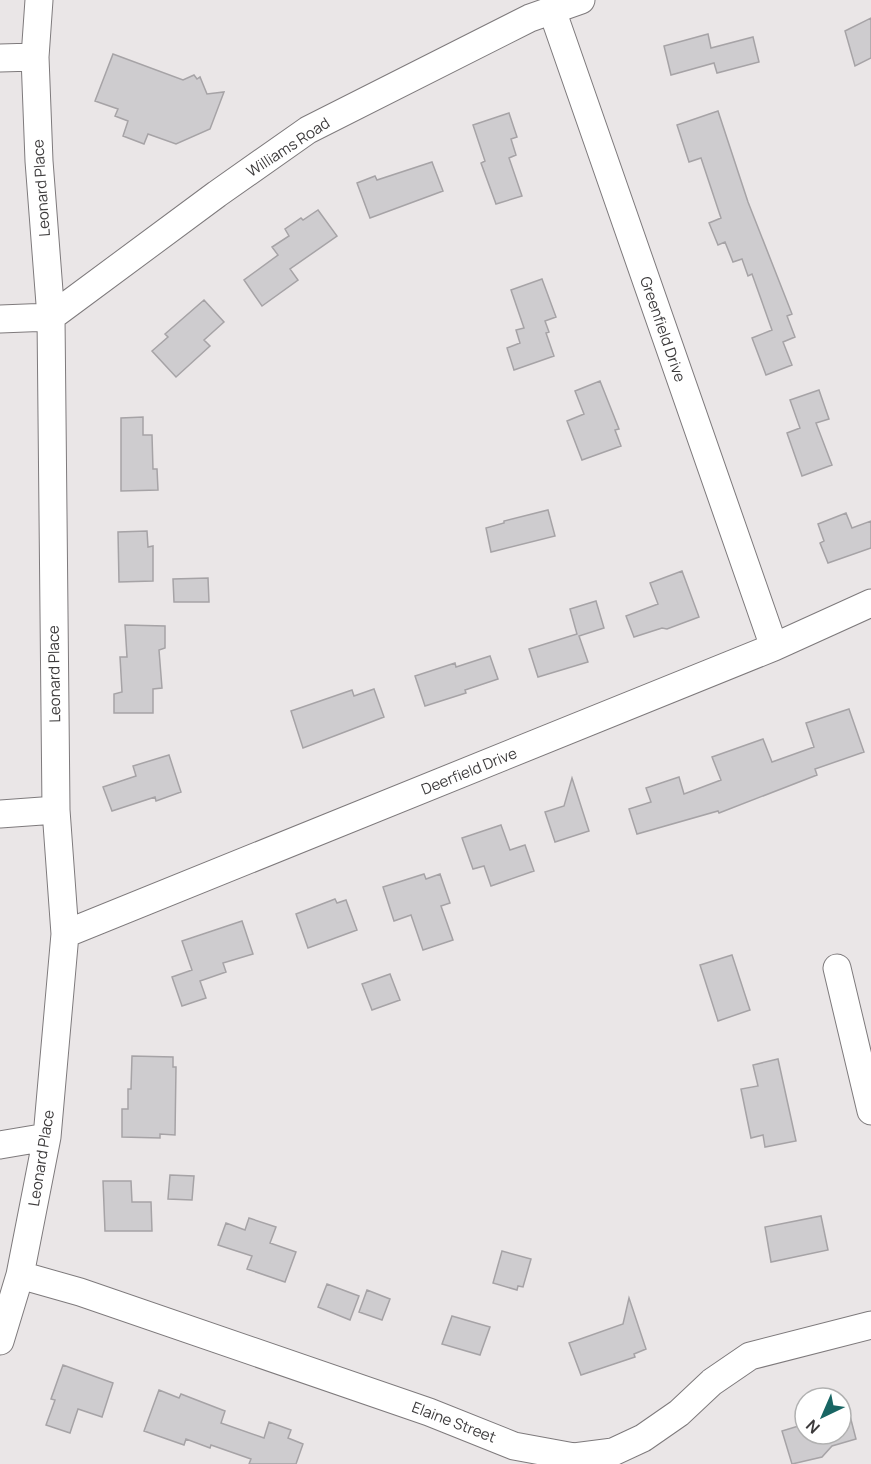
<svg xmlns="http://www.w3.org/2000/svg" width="871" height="1464" font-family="Manrope,sans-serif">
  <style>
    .building { fill: #cecccf; stroke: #a6a3a6; stroke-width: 1.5 }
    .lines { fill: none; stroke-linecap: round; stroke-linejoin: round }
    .minor-casing { stroke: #7e7a7c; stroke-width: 29 }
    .minor { stroke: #fff; stroke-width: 27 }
    .labels { text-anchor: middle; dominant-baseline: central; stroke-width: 4.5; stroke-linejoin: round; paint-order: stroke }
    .street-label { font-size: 15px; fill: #3d3b3c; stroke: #fff }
  </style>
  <rect width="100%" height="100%" fill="#eae6e7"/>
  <path class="building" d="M 871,18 L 871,58 L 855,66 L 845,31 Z
    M 708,34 L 711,48 L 753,37 L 759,62 L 717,73 L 714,63 L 671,75 L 664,46 Z
    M 113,54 L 183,80 L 194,75 L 197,79 L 200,77 L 207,94 L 224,92 L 210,129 L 176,144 L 148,134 L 144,144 L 123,136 L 128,121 L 115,116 L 118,109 L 95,101 Z
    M 718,111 L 748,202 L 792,314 L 787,316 L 795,337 L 783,342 L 792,365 L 766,375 L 752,338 L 772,330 L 752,274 L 748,276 L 742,259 L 733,262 L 725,242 L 718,245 L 709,223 L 721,218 L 701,158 L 689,162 L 677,125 Z
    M 509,113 L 517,137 L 511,139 L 516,155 L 509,158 L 522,196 L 496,204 L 481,163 L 485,161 L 473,125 Z
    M 432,162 L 443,191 L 370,218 L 357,183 L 375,176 L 377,180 Z
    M 318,210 L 337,236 L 290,269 L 298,280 L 262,306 L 244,280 L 278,255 L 272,247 L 289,236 L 285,229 L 301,218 L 303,220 Z
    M 542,279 L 556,317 L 545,321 L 549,332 L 546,333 L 554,356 L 514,370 L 507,348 L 520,343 L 516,330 L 524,328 L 511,290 Z
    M 204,300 L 224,322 L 204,340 L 210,346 L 176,377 L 152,351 L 168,337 L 165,334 Z
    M 600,381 L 619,429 L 615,430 L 621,446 L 582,460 L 567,421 L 584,414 L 575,391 Z
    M 819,390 L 829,419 L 816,423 L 832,465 L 802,476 L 787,433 L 800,428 L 790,400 Z
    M 143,417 L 143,435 L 152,435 L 153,469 L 157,469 L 158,490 L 121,491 L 121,418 Z
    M 548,510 L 555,536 L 491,552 L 486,528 L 504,523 L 504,521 Z
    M 846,513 L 852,528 L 871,521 L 871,548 L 828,563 L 820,543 L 824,541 L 818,524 Z
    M 147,531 L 148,547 L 153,546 L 153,581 L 119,582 L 118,532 Z
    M 682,571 L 699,617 L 667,629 L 662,628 L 634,637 L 626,616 L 658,604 L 650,583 Z
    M 208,578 L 209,602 L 174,602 L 173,579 Z
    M 596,601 L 604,628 L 579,636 L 588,662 L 538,677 L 529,649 L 577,634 L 570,609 Z
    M 125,625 L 165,626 L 165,648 L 159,650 L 162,688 L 153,689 L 153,713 L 114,713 L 114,694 L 122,692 L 120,657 L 127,657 Z
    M 490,656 L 498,679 L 465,690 L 466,693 L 425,706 L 415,676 L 455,663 L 456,667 Z
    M 374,689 L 384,717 L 303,748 L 291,711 L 352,690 L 354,696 Z
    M 849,709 L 864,752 L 815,769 L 817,775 L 719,813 L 718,811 L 637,834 L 629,809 L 651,802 L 646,788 L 679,777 L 684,794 L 721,780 L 712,757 L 763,739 L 772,762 L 814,747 L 806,723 Z
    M 169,755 L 181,792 L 156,801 L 155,797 L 112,811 L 103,787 L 136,776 L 133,766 Z
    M 572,778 L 589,831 L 555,842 L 545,812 L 564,806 Z
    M 501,825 L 510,850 L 525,845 L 534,871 L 491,886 L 484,866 L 473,869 L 462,838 Z
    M 424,874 L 426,879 L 440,874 L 450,903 L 441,906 L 453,940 L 423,950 L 411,915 L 394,921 L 383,887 Z
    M 335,899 L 337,903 L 346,900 L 357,930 L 308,948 L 296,914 Z
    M 242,921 L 253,954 L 223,963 L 226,972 L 200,981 L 206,998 L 182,1006 L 172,977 L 192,970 L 182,941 Z
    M 732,955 L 750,1010 L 718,1021 L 700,965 Z
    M 390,974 L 400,1000 L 372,1010 L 362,984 Z
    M 132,1056 L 173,1057 L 173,1067 L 176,1067 L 175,1135 L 160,1134 L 160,1138 L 122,1137 L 122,1109 L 128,1109 L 128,1089 L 131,1089 Z
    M 778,1059 L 796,1141 L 765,1147 L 763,1135 L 751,1138 L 741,1089 L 758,1086 L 753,1065 Z
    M 170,1175 L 194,1176 L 192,1200 L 168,1199 Z
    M 103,1181 L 131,1181 L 132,1202 L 151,1202 L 152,1231 L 105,1231 Z
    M 821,1216 L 828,1250 L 771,1262 L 765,1227 Z
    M 249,1218 L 276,1227 L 270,1243 L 296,1252 L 285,1282 L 247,1269 L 252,1256 L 218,1245 L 226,1223 L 245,1230 Z
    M 502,1251 L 531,1259 L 523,1287 L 518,1286 L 517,1290 L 493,1283 Z
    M 327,1284 L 359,1296 L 350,1320 L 318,1307 Z
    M 367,1290 L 390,1299 L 382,1320 L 359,1312 Z
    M 629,1298 L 646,1349 L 634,1354 L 635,1357 L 581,1375 L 569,1343 L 623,1324 Z
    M 452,1316 L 490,1327 L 480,1355 L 442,1344 Z
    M 63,1365 L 113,1383 L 102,1417 L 78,1409 L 70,1433 L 46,1425 L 55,1400 L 51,1399 Z
    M 159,1390 L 179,1398 L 181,1394 L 225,1411 L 221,1423 L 264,1438 L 269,1422 L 291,1430 L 288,1438 L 303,1444 L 296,1464 L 249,1464 L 251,1459 L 211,1445 L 210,1448 L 186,1439 L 184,1445 L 144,1431 Z
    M 849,1412 L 856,1439 L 832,1446 L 822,1457 L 792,1464 L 782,1431 L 805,1424 L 805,1434 L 841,1434 L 841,1414 Z"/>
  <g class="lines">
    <g class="minor-casing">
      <path id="minor" d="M 552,10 L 774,647
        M 0,58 L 35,57
        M 0,319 L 51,317 L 217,194 L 308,130 L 530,18 L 581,0
        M 0,814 L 56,810
        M 65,934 L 774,647 L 871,603
        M 837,968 L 871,1111
        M 0,1145 L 47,1137
        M 20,1275 L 80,1292 L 429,1412 L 514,1446 L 574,1457 L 613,1452 L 643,1438 L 679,1413 L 712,1382 L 750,1356 L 871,1325
        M 0,1341 L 20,1275 L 47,1137 L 65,934 L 56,810 L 51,317 L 39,161 L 35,57 L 39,0"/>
    </g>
    <use href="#minor" class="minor"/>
  </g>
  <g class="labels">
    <g class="street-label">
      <text transform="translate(288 147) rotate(-33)">Williams Road</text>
      <text transform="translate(41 188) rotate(-94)">Leonard Place</text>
      <text transform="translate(663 329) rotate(71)">Greenfield Drive</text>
      <text transform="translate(54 674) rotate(-91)">Leonard Place</text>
      <text transform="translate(469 771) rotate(-22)">Deerfield Drive</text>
      <text transform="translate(41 1158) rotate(-81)">Leonard Place</text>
      <text transform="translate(454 1422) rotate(21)">Elaine Street</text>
    </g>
  </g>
  <g transform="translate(823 1416) rotate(224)"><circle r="28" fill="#ffffff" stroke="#b1b1b1" stroke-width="1.5"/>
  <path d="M0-4.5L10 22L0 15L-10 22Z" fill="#186563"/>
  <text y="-9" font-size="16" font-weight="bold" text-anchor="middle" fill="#3d3b3c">N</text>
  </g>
</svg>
